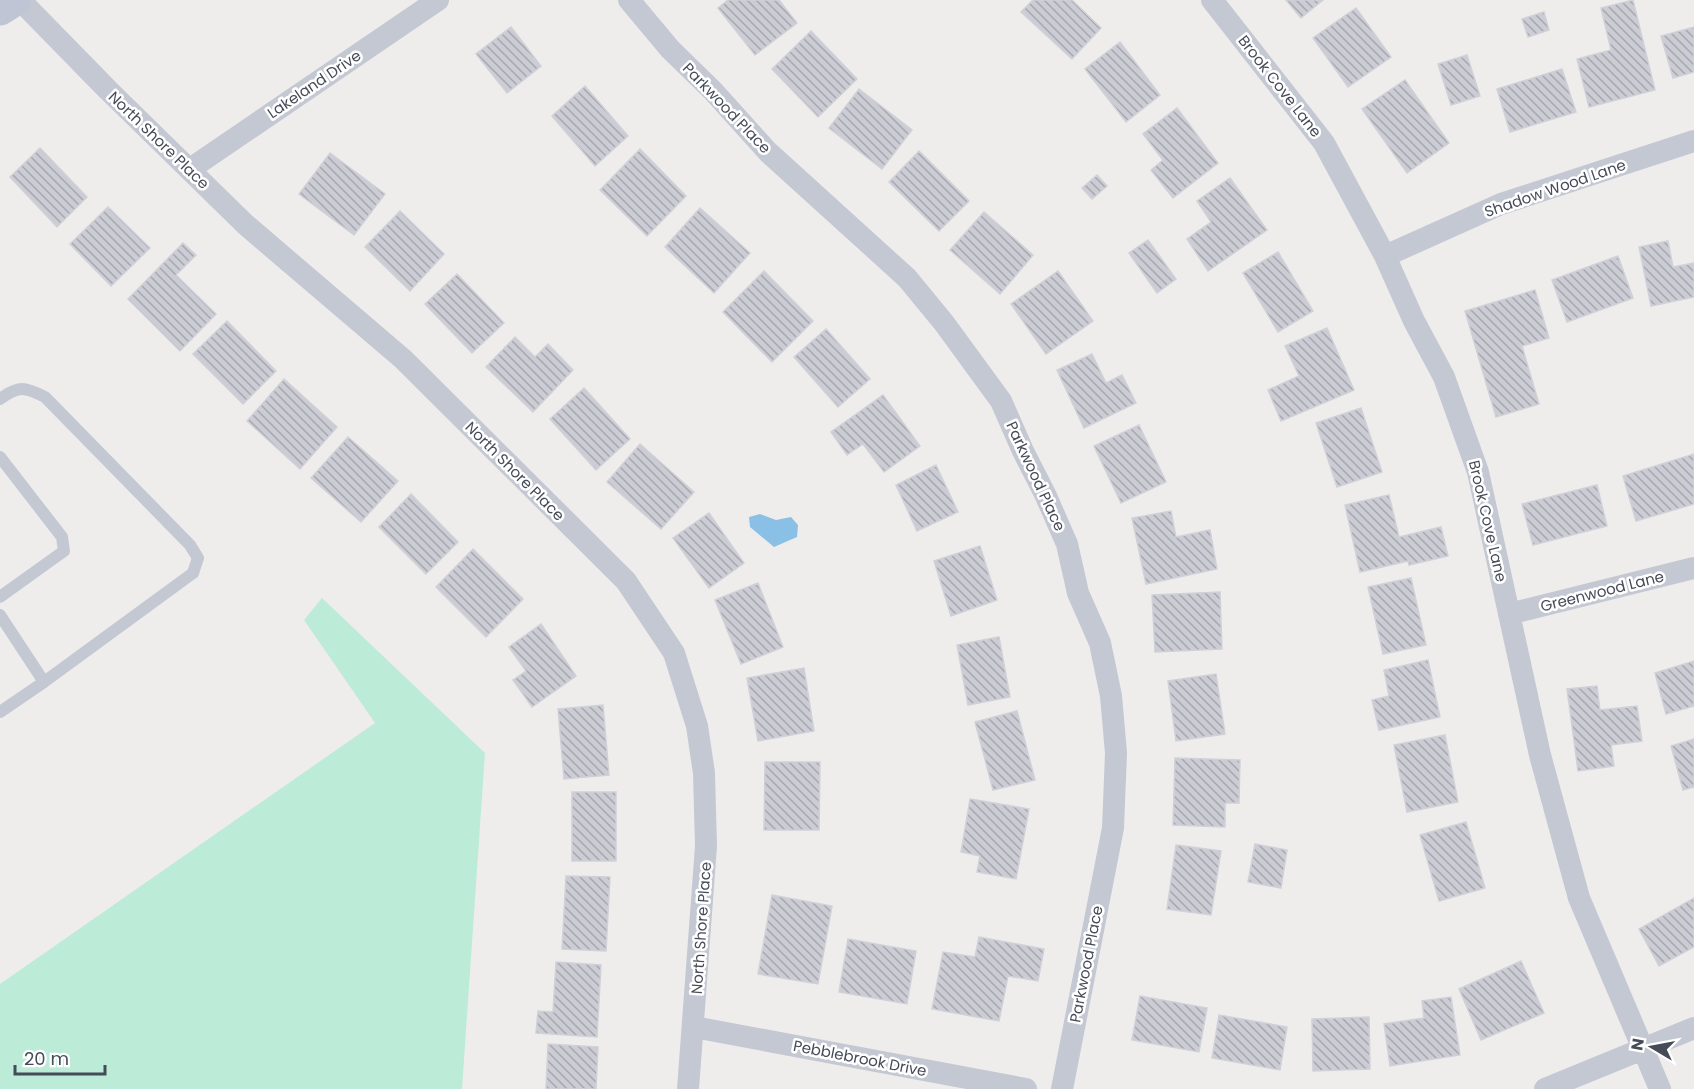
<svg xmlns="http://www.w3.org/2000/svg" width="1694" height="1089" font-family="Poppins,sans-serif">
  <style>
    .grass { fill: #bcebd8 }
    .water { fill: #8bc0e6 }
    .building { fill: url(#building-back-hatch); stroke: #d0d1d8; stroke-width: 1.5 }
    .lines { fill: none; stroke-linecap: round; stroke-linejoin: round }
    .lane { stroke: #c3c8d3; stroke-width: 12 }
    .street { stroke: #c3c8d3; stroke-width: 22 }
    .secondary { stroke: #bfc5d4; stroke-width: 33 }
    .labels { text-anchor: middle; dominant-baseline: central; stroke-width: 5; stroke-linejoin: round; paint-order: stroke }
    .street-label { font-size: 15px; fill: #464b58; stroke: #fff }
  </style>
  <defs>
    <pattern id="building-back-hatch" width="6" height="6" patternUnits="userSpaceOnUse" patternTransform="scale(1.5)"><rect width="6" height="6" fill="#cccdd4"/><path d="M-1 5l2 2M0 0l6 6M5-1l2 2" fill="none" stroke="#a7a8af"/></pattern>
  </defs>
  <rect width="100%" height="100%" fill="#efedec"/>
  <path class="grass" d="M 322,598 L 485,753 L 462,1089 L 0,1089 L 0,984 L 375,723 L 304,620 Z"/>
  <path class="water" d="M 760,514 L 776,520 L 791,517 L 798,525 L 797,537 L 774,547 L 750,527 L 749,517 Z"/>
  <path class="building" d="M 728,0 L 779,0 L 797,23 L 755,55 L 718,8 Z
    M 1033,0 L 1072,0 L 1101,28 L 1072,59 L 1021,12 Z
    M 1286,0 L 1323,0 L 1301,18 Z
    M 1633,0 L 1655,90 L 1589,107 L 1577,59 L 1611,50 L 1601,8 Z
    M 1356,8 L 1391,57 L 1348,87 L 1313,38 Z
    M 1544,12 L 1549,30 L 1528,37 L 1522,19 Z
    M 511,27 L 541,66 L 507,93 L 476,54 Z
    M 1694,27 L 1694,72 L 1673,78 L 1661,36 Z
    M 811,31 L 857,79 L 818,117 L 772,69 Z
    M 1120,42 L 1160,95 L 1126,122 L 1085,69 Z
    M 1467,55 L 1480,96 L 1451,105 L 1438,64 Z
    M 1562,69 L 1576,112 L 1510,132 L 1497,89 Z
    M 1405,80 L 1449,143 L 1407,173 L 1362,109 Z
    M 585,86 L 628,136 L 595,166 L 552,116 Z
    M 859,89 L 912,130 L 882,169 L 829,128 Z
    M 1177,108 L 1218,163 L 1173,198 L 1151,170 L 1163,160 L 1143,134 Z
    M 40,148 L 87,197 L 57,227 L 10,177 Z
    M 640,149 L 686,196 L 647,236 L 600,190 Z
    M 919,151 L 969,201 L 939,231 L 889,182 Z
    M 330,153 L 385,194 L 354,235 L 299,194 Z
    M 1097,175 L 1107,186 L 1092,199 L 1082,188 Z
    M 1230,178 L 1267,230 L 1208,271 L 1187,239 L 1211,222 L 1197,201 Z
    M 108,207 L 150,248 L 111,286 L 70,244 Z
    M 700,208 L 750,253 L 714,293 L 665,247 Z
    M 400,211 L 444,254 L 410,291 L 365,247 Z
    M 984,212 L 1033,255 L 1000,294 L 950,250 Z
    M 1148,240 L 1176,279 L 1157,293 L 1129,253 Z
    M 1668,241 L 1673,267 L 1694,263 L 1694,297 L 1651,306 L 1639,247 Z
    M 183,243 L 196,255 L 176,275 L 216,314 L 180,351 L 128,299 Z
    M 1278,252 L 1313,311 L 1278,332 L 1243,273 Z
    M 1618,256 L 1633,298 L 1567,322 L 1552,280 Z
    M 764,271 L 813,321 L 772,362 L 723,312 Z
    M 1058,271 L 1093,321 L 1046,354 L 1011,304 Z
    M 457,274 L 504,323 L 472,353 L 425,304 Z
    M 1535,290 L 1549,338 L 1522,346 L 1539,404 L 1496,417 L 1465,311 Z
    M 227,321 L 276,371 L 243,404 L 193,354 Z
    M 1327,328 L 1354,390 L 1281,421 L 1268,390 L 1299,376 L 1285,346 Z
    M 826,329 L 870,379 L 838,407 L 794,357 Z
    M 515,337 L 535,357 L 548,344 L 573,370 L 533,412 L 486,367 Z
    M 1092,354 L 1106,383 L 1122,375 L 1136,403 L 1084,428 L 1057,370 Z
    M 284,379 L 337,427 L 300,469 L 247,421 Z
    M 584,388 L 630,439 L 596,470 L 550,419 Z
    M 883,395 L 920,446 L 884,472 L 863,444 L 847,455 L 831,432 Z
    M 1361,408 L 1382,472 L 1337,487 L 1316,423 Z
    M 1139,425 L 1166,482 L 1121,503 L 1094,446 Z
    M 348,437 L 398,481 L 361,522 L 311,478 Z
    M 640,444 L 694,492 L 661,529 L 607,482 Z
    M 1694,454 L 1694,504 L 1636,521 L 1623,476 Z
    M 936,465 L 958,512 L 917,531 L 896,485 Z
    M 1597,485 L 1607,526 L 1533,545 L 1522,504 Z
    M 411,494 L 458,542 L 426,574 L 379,527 Z
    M 1389,495 L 1399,537 L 1441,527 L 1448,556 L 1409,565 L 1408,561 L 1360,572 L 1345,505 Z
    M 1171,511 L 1176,537 L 1210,530 L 1217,569 L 1146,584 L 1132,518 Z
    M 709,513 L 744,563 L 709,588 L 673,538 Z
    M 980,546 L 997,600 L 951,616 L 934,561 Z
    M 473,549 L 523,599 L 486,637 L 436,587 Z
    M 1411,578 L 1426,645 L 1383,654 L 1368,587 Z
    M 758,583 L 783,647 L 741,664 L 715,600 Z
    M 1220,592 L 1222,649 L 1155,652 L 1152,595 Z
    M 541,624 L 576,676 L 532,707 L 513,680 L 526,671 L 509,647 Z
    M 999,637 L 1010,697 L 968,705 L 957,645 Z
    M 1428,660 L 1440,717 L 1379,730 L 1372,700 L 1389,696 L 1384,670 Z
    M 1694,661 L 1694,706 L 1666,714 L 1655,673 Z
    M 804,668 L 814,731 L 758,741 L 747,678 Z
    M 1216,674 L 1225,734 L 1176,741 L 1168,681 Z
    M 1597,686 L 1600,710 L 1637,706 L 1642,741 L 1611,745 L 1614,766 L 1578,771 L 1567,689 Z
    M 603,705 L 609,775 L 564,779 L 558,709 Z
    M 1017,711 L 1035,780 L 993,790 L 975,722 Z
    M 1445,735 L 1458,802 L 1407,812 L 1394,745 Z
    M 1694,739 L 1694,787 L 1683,790 L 1671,746 Z
    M 1175,758 L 1240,760 L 1239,803 L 1225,803 L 1225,827 L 1173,825 Z
    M 765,762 L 820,762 L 819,830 L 764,830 Z
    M 572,792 L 616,792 L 616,861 L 572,861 Z
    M 970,799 L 1029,809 L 1016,879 L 977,872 L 980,856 L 961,852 Z
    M 1466,822 L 1485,888 L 1439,901 L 1420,835 Z
    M 1255,844 L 1287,850 L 1281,888 L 1248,882 Z
    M 1176,845 L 1221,851 L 1211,915 L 1167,909 Z
    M 566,876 L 610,877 L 606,951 L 562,949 Z
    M 772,895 L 832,906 L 818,984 L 758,974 Z
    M 1694,898 L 1694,947 L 1659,966 L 1639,929 Z
    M 979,937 L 1044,949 L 1038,981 L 1008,976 L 999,1021 L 932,1009 L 943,952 L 975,957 Z
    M 848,939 L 916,951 L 907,1004 L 839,992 Z
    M 1521,961 L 1544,1013 L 1481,1040 L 1459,989 Z
    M 556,962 L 601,965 L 597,1037 L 536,1033 L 538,1011 L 553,1012 Z
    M 1140,996 L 1207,1008 L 1199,1052 L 1132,1040 Z
    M 1451,997 L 1460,1055 L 1390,1066 L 1384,1024 L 1424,1018 L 1422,1001 Z
    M 1219,1015 L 1287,1027 L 1280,1070 L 1212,1058 Z
    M 1369,1017 L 1370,1069 L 1313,1071 L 1312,1019 Z
    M 548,1044 L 598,1047 L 596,1089 L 546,1089 Z"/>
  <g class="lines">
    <path class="lane" d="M 0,399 C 19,385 25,387 45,397 L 190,545 L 198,558 L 193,573 L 44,682
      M 0,457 L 62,537 L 64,551 L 0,597
      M 0,615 L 44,682 L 0,712"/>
    <path class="street" d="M 20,0 L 108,90 L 246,225 L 403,359 L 626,581 L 674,653 L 697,726 L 704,773 L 706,846 L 688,1089
      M 629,0 L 670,49 L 713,91 L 768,152 L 907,278 L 944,323 L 1001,401 L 1023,451 L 1045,494 L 1067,544 L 1078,593 L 1100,643 L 1111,696 L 1116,753 L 1113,828 L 1062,1089
      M 1212,0 L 1324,143 L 1385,256 L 1414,321 L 1444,377 L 1478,472 L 1540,755 L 1579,898 L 1660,1089
      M 190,169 L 438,0
      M 1385,256 L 1501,204 L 1694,141
      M 1509,614 L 1694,568
      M 694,1027 L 1026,1089
      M 1545,1089 L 1694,1028"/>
    <path class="secondary" d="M 0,9 L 14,0"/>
  </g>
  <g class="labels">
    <g class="street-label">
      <text transform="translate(314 84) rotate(-34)">Lakeland Drive</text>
      <text transform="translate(1280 86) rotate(52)">Brook Cove Lane</text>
      <text transform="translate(727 108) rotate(46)">Parkwood Place</text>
      <text transform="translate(159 140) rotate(44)">North Shore Place</text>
      <text transform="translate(1555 188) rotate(-19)">Shadow Wood Lane</text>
      <text transform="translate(515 471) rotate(45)">North Shore Place</text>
      <text transform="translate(1036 476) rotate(65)">Parkwood Place</text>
      <text transform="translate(1488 521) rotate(77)">Brook Cove Lane</text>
      <text transform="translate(1602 591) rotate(-14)">Greenwood Lane</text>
      <text transform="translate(701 928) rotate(-86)">North Shore Place</text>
      <text transform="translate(1086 964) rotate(-79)">Parkwood Place</text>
      <text transform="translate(860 1058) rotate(11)">Pebblebrook Drive</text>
    </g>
  </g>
  <g transform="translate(1652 1047) rotate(280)" stroke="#ffffff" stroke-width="4.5" paint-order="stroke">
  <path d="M0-4.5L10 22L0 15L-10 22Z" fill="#464b58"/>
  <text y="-9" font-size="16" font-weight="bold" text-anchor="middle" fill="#464b58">N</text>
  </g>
  <path d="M15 1065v9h90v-9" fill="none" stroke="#464b58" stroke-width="3"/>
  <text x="24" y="1065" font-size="18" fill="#464b58" stroke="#ffffff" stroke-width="4.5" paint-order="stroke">20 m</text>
</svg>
